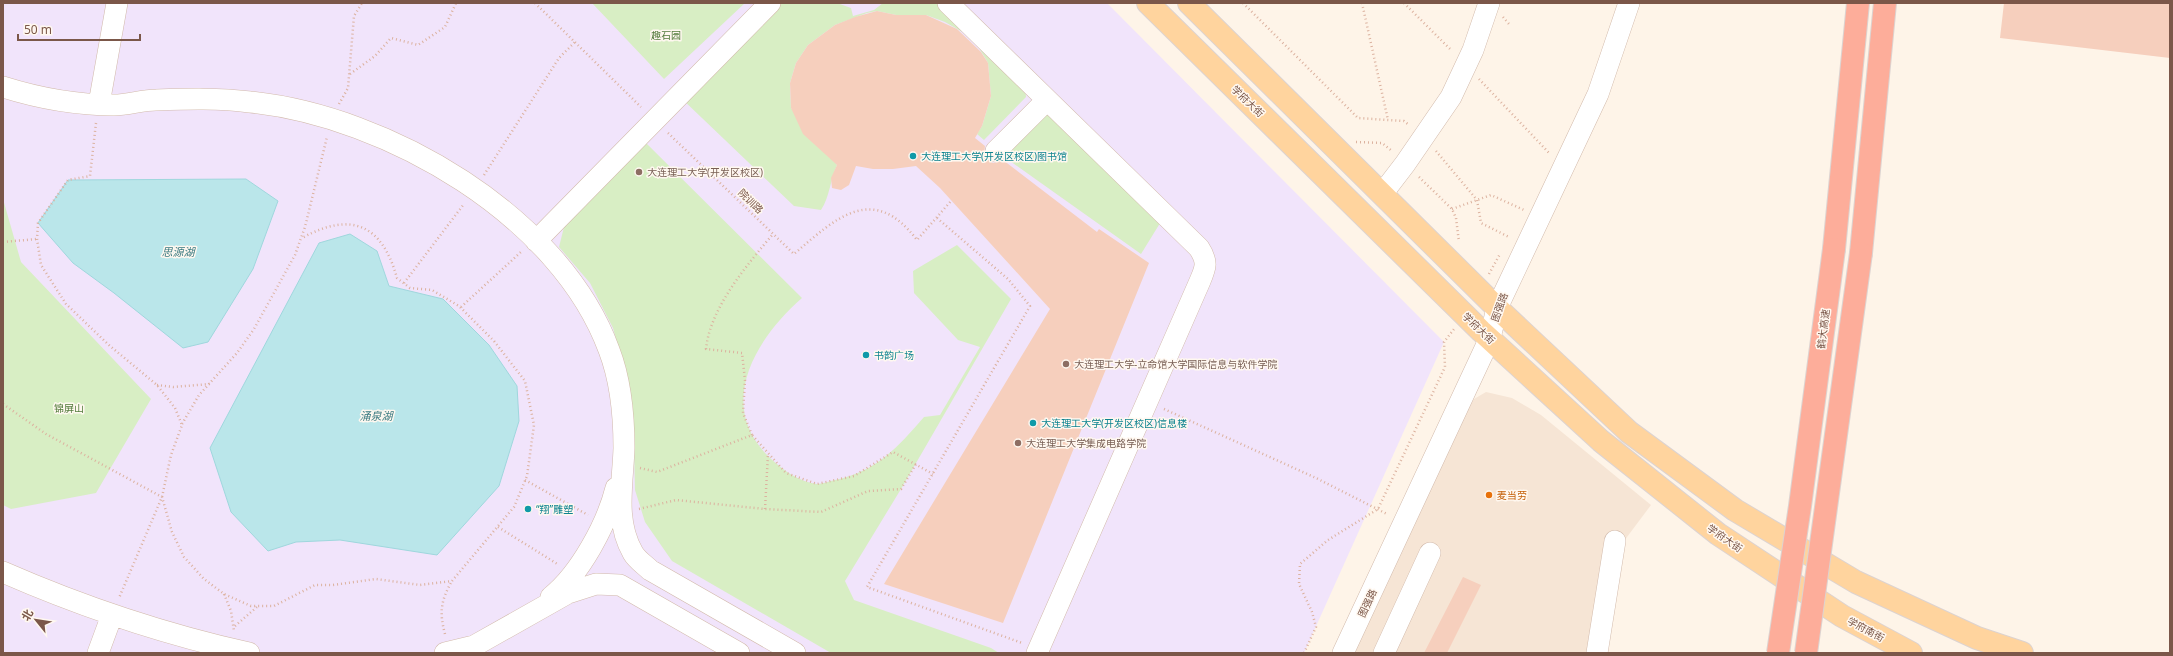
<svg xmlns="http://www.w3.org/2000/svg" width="2173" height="656" font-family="'Noto Sans','Noto Sans SC',sans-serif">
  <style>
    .residential { fill: #f6e5d5 }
    .education { fill: #f1e4fb }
    .green { fill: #d8eec4 }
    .water { fill: #bae6ea; stroke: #9fd7dd }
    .building { fill: #f6cfbd }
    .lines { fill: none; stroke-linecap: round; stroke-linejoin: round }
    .minor-casing { stroke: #d2baab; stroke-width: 22 }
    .major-casing { stroke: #ddd3d0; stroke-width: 24 }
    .highway-casing { stroke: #ddd3d0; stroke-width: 24 }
    .path { stroke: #dcb29f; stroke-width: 2.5; stroke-dasharray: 1 3; stroke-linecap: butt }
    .minor { stroke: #fff; stroke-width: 21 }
    .major { stroke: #ffd49e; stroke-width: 22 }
    .highway { stroke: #fdad9a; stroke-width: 22 }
    .highway-bridge-casing { stroke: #ddd3d0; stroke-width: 24; stroke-linecap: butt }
    .highway-bridge { stroke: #fdad9a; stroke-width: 22 }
    .culture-dot { fill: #0f9aa8; stroke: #fff8f0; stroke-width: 1.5 }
    .education-dot { fill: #8d6e63; stroke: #fff8f0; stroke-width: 1.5 }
    .food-dot { fill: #e8710a; stroke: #fff8f0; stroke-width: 1.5 }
    .labels { text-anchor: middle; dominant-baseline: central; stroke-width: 3; stroke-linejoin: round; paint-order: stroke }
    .park-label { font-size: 10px; fill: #537b3c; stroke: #fff8f0 }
    .street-label { font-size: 10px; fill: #7b5749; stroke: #fff8f0 }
    .culture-label { font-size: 10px; fill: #0d838f; stroke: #fff8f0; text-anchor: start }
    .education-label { font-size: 10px; fill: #785e54; stroke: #fff8f0; text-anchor: start }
    .food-label { font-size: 10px; fill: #c56008; stroke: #fff8f0; text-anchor: start }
    .water-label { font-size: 11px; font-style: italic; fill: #3a7a81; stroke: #fff8f0 }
  </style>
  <rect width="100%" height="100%" fill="#fef4e8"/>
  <path class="residential" d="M 1486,392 L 1512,398 L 1541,415 L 1651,505 L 1624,541 L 1603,653 L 1353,653 L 1453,430 L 1474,399 Z"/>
  <path class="education" d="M 3,3 L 1107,3 L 1444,342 L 1304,653 L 3,653 Z"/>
  <path class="green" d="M 592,3 L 745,3 L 664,79 Z
    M 772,3 L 837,3 L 851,8 L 853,16 L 874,10 L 883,3 L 942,3 L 1025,87 L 1026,97 L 984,140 L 977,134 L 982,126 L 991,96 L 988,63 L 979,48 L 966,34 L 945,22 L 926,15 L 896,15 L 877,11 L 867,13 L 835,25 L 808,45 L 796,63 L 790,83 L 791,108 L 837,165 C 830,180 830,196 821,210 L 794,206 L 680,97 Z
    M 1049,109 L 1162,220 L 1141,254 L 996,151 Z
    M 643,140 L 802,298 C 755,339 715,406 770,458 C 783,470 799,482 817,484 C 822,484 830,481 835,480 C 877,471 897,448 924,417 L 940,415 L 980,347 L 958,340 L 914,293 L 913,271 L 957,245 L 1011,299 L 901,489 L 845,581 L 854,600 L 991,648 L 999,653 L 831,653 L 672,561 L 645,522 L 635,490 L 634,448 L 623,365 L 613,328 L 590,283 L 559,247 L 566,219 Z
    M 3,199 L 21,262 L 151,399 L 96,493 L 11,509 L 3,505 Z"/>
  <path class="water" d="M 246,179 L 278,201 L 253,269 L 208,342 L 183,348 L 114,293 L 73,263 L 38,223 L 68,180 Z
    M 350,234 L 377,251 L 389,286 L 443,299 L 489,345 L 517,386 L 519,421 L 499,486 L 437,555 L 340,540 L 296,542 L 268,551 L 231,512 L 210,448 L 319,243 Z"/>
  <path class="building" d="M 2004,3 L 2170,3 L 2170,58 L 2000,38 Z
    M 877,11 L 896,15 L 926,15 L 957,29 L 981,52 L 988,63 L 991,96 L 982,126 L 975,138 L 985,146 L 984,154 L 987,159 L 993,163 L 1003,160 L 1097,232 L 1099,229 L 1149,263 L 1003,623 L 884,584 L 1050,309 L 940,188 L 916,166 L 893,169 L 873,169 L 856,166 L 849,185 L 841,190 L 832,188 L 831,178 L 837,165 L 803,134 L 791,108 L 790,83 L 796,63 L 808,45 L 835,25 L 855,17 Z
    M 1463,577 L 1481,585 L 1447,653 L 1424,653 Z"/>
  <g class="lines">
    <g class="minor-casing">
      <path id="minor" d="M 948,3 L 1199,248 C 1208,262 1206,267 1200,281 L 1037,653
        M 3,87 C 38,98 77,105 114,105 C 128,105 142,100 156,100 C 187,99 219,98 250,102 C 388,116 560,216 609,350 C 621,381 624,415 624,448 C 623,483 614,520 633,553 C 637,560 645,565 650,570 L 795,653
        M 99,104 L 117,3
        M 996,151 L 1047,100
        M 1382,194 L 1405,164 L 1451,97 L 1473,50 L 1489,3
        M 536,241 L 770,3
        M 3,572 C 83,607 164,634 249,653
        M 551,597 C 580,574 607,524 616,488
        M 98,653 L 112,615
        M 445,653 L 474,646 L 568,593 L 596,584 L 620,585 L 739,653
        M 1343,653 L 1490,338 L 1497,308 L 1598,94 L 1629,3
        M 1384,653 L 1430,553
        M 1597,653 L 1615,541"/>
    </g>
    <g class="major-casing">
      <path id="major" d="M 1148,3 L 1481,331 L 1601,441 L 1718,534 L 1842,616 L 1911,653
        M 1189,3 L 1497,308 L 1629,432 L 1735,510 L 1856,582 L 1977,638 L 2022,653"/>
    </g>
    <g class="highway-casing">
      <path id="highway" d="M 1834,249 L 1858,3
        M 1861,253 L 1885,3"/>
    </g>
    <path class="path" d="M 535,3 L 641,107
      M 1243,3 L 1358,118 L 1404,121 L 1409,125
      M 1362,3 L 1388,120
      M 1404,3 L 1452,51
      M 1503,17 L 1509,24
      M 350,74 L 375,56 L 391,38 L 418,45 L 445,27 L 456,3
      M 1479,79 L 1550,154
      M 339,104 L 348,88 L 354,16 L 362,3
      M 96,123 L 90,176 L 68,180 L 38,223 L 37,239 L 41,265 L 66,304 L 110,346 L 157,385 L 175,408 L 182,425 L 171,455 L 162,497 L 119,598
      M 668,133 L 794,254 C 836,218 873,182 917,240 L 951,201
      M 1356,142 L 1382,143 L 1392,151
      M 1436,151 L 1477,200 L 1481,223 L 1509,237
      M 484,175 L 559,58 L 575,42
      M 1419,177 L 1452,209 L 1456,218 L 1459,242
      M 1452,209 L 1491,195 L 1524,210
      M 937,218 L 1008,279 L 1030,306 L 867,587 L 1022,643
      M 3,242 L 37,239
      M 1489,274 L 1500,254
      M 404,283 L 464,204
      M 461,307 L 521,252
      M 157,385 L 173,387 L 210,384
      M 3,404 L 46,434 L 162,497 L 172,532 L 184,557 L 204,579 L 224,594 L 251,606 L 274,606 L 315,585 L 333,585 L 376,579 L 420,585 L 452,581 L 514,507 L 527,476 L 534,425 L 525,381 L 494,341 L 459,306 L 432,290 L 410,288 L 397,278 C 382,224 351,211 302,238
      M 1164,409 L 1316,478 L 1387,514
      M 182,424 L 199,395 L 237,353 L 254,329 L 295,255 L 305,227 L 327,137
      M 752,435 L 743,413 L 745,380 L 742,353 L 706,349 C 710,308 747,265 773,234
      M 640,468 L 657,472 L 752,435 L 786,473 L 817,484 L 854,476 L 893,452 L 933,474
      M 525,480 L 588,515
      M 639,509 L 676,500 L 765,509 L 821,512 L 868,491 L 901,489 L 916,464
      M 765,509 L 768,454
      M 498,527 L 559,565
      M 224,594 L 231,611 L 234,631
      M 235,626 L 258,606
      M 445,634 C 439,612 441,600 452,581
      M 1304,653 L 1316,627 L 1312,612 L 1299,584 L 1300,564 L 1328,540 L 1378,509 L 1445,367 L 1444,342 L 1454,329"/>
    <use href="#minor" class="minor"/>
    <use href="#major" class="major"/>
    <use href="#highway" class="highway"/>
    <g class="highway-bridge-casing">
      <path id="highway-bridge" d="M 1778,653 L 1800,506 L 1834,249
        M 1806,653 L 1861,253"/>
    </g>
    <use href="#highway-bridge" class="highway-bridge"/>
  </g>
  <g class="culture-dot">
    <circle cx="913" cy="156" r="4"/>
    <circle cx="866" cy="355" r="4"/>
    <circle cx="1033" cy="423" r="4"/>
    <circle cx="528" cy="509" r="4"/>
  </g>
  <g class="education-dot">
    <circle cx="639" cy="172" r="4"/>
    <circle cx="1066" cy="364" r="4"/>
    <circle cx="1018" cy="443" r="4"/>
  </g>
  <circle class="food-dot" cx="1489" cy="495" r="4"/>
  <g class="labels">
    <g class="park-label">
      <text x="666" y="35">趣石园</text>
      <text x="69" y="408">锦屏山</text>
    </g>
    <g class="street-label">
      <text transform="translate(1248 101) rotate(44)">学府大街</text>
      <text transform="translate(751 201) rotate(44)">院训路</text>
      <text transform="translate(1499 307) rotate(-70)">图强路</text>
      <text transform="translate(1479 328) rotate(44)">学府大街</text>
      <text transform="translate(1823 329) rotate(-83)">鹤大高速</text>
      <text transform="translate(1725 538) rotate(35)">学府大街</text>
      <text transform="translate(1367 603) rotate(-65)">图强路</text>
      <text transform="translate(1866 629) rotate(28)">学府南街</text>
    </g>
    <g class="culture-label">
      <text x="921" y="156">大连理工大学(开发区校区)图书馆</text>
      <text x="874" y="355">书韵广场</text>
      <text x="1041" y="423">大连理工大学(开发区校区)信息楼</text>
      <text x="536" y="509">“翔”雕塑</text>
    </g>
    <g class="education-label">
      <text x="647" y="172">大连理工大学(开发区校区)</text>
      <text x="1074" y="364">大连理工大学-立命馆大学国际信息与软件学院</text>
      <text x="1026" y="443">大连理工大学集成电路学院</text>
    </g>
    <g class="food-label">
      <text x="1497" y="495">麦当劳</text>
    </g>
    <g class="water-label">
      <text x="178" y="251">思源湖</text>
      <text x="376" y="415">涌泉湖</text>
    </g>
  </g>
  <rect width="2173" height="656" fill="none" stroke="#7b5749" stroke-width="8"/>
  <g transform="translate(36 620) rotate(300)" stroke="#fff8f0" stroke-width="3" paint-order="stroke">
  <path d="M0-3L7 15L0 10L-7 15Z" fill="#7b5749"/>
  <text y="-6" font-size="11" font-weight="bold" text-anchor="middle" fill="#7b5749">北</text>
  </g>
  <path d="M18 34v6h122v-6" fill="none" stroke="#7b5749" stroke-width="2"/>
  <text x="24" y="34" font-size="12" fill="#7b5749" stroke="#fff8f0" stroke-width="3" paint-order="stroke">50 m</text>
</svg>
